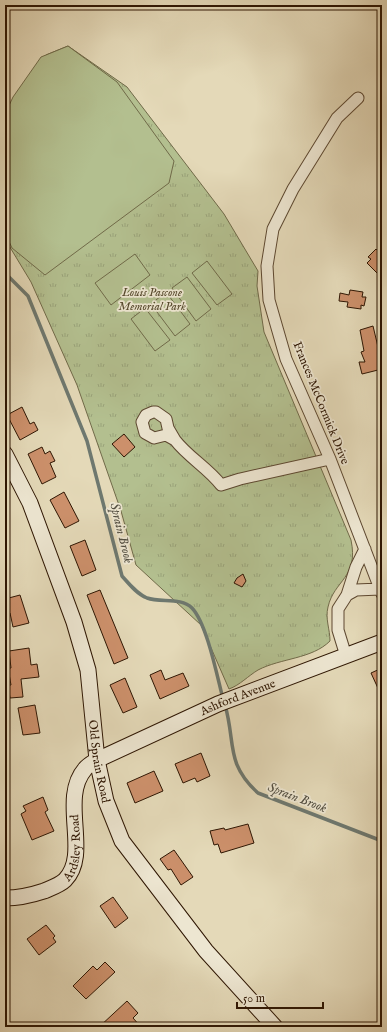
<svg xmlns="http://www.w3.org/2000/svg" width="387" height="1032" font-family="'IM FELL English',serif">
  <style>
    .park { fill: url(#park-tufts); stroke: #706a49 }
    .garden { fill: #b3bf8f; stroke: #706a49 }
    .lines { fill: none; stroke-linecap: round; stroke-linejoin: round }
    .stream { stroke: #6e786f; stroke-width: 3.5 }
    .building { fill: #cc906b; stroke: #2e1603 }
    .street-casing { stroke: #5c4730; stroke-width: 13 }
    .secondary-casing { stroke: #2e1603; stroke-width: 17 }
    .street { stroke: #ede6d1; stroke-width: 11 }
    .secondary { stroke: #ede6d1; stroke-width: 15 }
    .labels { text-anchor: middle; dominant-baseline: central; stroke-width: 3.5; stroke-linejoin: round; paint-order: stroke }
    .park-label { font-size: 12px; font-style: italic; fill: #56492d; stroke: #ede6d1 }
    .street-label { font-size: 12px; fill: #2e1603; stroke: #ede6d1 }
    .water-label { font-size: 13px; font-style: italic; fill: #534f42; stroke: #ede6d1 }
  </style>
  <defs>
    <pattern id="park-tufts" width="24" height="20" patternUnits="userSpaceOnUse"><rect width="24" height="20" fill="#b3bf8f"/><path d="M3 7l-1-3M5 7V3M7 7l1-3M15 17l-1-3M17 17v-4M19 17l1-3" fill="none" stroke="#9aa37a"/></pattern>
  </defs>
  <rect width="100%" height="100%" fill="#e4d9b8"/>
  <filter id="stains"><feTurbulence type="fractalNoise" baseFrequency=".005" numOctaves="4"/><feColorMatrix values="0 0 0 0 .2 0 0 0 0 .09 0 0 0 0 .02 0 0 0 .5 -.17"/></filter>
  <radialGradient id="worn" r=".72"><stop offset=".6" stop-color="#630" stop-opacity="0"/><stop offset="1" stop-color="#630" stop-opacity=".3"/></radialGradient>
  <path class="park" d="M 68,46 L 127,87 L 224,214 L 258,271 L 257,286 L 264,332 L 351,540 C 359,578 334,580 328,607 C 325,619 330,629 330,641 C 312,659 281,658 258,670 C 248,676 240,685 229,689 L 201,625 L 136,565 L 121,511 L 77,385 L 31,282 L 5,239 L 5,120 L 46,55 Z"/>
  <path class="garden" d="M 68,46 L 117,82 L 174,161 L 169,183 L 45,275 L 12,248 L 5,233 L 5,114 L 13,97 L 41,57 Z
    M 135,254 L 150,275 L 111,305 L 95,283 Z
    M 207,261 L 232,294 L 217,305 L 192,273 Z
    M 187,277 L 211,309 L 196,321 L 172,288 Z
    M 166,292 L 190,324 L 175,336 L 151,304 Z
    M 145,308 L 170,340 L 155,351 L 131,319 Z"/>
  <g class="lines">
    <path class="stream" d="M 5,273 L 28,296 L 87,441 L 122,576 C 129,584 137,594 147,598 C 161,603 181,597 192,608 C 207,624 217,676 223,699
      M 225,705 C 236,743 225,763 258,793 L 382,841"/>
  </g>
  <path class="building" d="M 376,249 L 382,255 L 382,278 L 367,263 L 371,259 L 368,257 Z
    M 350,290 L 363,292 L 362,297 L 366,297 L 364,306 L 361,305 L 361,309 L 347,307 L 348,302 L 339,301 L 340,293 L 349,295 Z
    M 373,326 L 378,347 L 382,346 L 382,369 L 362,374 L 359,362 L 365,362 L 361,352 L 364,351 L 360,330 Z
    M 22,407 L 30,424 L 34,422 L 38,430 L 20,440 L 7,415 Z
    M 124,434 L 135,447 L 124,457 L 112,444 Z
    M 42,447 L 45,454 L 50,451 L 55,461 L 50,463 L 56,477 L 42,484 L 28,454 Z
    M 64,492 L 79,521 L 65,528 L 50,500 Z
    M 85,540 L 96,570 L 82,576 L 70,546 Z
    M 243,574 L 246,581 L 242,587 L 234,583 L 237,578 Z
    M 100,590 L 128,658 L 114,664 L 87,595 Z
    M 20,595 L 29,623 L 13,627 L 10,613 L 5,614 L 5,599 Z
    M 29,648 L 31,665 L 37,664 L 39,677 L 21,679 L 23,697 L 10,698 L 8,685 L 11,685 L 8,668 L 11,668 L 9,651 Z
    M 382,668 L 382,697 L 371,673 Z
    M 161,670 L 165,680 L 183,673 L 189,686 L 160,699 L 150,675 Z
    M 125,678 L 137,707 L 123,713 L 110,685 Z
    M 35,705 L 40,733 L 23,735 L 18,708 Z
    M 201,753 L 210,776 L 197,782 L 195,778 L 183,783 L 175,764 Z
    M 154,771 L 163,791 L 135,803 L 127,783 Z
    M 43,797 L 48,810 L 45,812 L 54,831 L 32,840 L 21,814 L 26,811 L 23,806 Z
    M 248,824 L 254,843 L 221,853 L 218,844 L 214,845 L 210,831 L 224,828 L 225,830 Z
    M 174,850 L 193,877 L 181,885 L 171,869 L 168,870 L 160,859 Z
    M 113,897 L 128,918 L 115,928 L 100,906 Z
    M 46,925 L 55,936 L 53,938 L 56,942 L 39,955 L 27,939 Z
    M 105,962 L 115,972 L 86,999 L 73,986 L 93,966 L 97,970 Z
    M 127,1001 L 138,1013 L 133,1018 L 141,1027 L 99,1027 Z"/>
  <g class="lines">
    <g class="street-casing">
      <path id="street" d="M 358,98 L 337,118 L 293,189 L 273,229 L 267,266 L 269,300 L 286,359 L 330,459 L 382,594
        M 153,412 L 156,412 L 166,419 L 168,428 L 175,440 L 166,435 L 154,438 L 145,433 L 142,422 L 146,415 Z
        M 175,440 C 188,457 208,468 221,485 L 240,479 L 330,459
        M 347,595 L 356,590 L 380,589
        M 346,656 L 338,630 L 338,609 L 347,595 L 356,567 L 365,549"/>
    </g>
    <g class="secondary-casing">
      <g id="secondary">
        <path id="s1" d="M 5,454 L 30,503 L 74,622 L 88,670 L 97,760 L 106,801 L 122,841 L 206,951 L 275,1027"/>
        <path id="s2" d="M 5,898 C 18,898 32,895 44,891 C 51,888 60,885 65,880 C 91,854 59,799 85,769 C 88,765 94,762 97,760 L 218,704 L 382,642"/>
      </g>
    </g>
    <use href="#street" class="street"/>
    <use href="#secondary" class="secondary"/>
  </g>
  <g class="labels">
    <g class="park-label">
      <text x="152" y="292">Louis Pascone<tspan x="152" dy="14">Memorial Park</tspan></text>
    </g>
    <g class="street-label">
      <text transform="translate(321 403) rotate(68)">Frances McCormick Drive</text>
      <text stroke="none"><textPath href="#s2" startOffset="349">Ashford Avenue</textPath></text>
      <text stroke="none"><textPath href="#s1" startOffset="324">Old Sprain Road</textPath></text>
      <text stroke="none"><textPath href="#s2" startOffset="98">Ardsley Road</textPath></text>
    </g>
    <g class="water-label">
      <text transform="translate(121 533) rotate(76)">Sprain Brook</text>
      <text transform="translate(297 798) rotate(21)">Sprain Brook</text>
    </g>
  </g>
  <rect width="387" height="1032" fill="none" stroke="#e4d9b8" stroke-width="20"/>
  <rect x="6" y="6" width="375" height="1020" fill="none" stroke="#2e1603" stroke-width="2"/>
  <rect x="10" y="10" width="367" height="1012" fill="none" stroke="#2e1603"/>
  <path d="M237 1002v6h86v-6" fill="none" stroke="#2e1603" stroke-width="2"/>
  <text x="243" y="1002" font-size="12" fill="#2e1603" stroke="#ede6d1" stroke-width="3" paint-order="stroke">50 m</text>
  <rect width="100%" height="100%" filter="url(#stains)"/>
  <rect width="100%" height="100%" fill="url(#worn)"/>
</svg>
